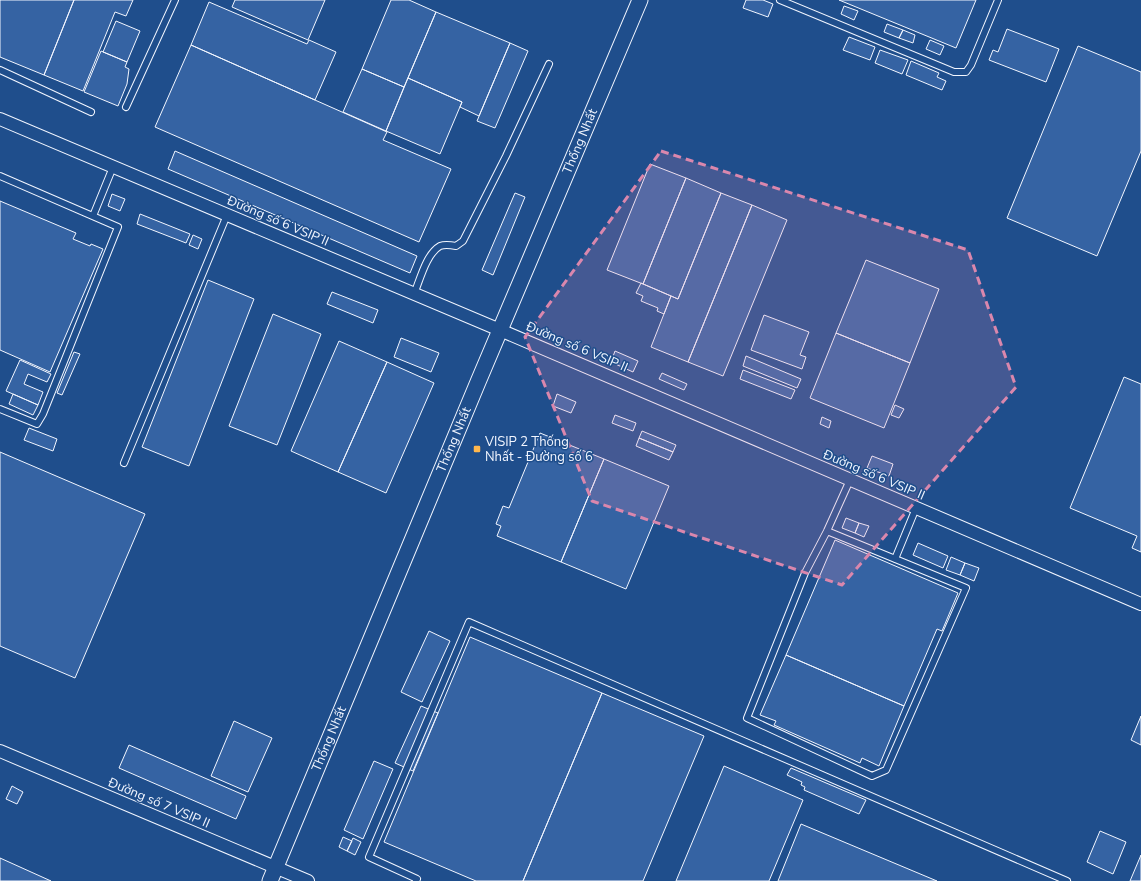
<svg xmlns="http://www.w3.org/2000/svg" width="1141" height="881" font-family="'Nunito Sans',sans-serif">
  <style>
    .building { fill: #3563a3; stroke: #f2f6ff }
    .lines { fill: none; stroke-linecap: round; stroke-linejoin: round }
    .service-casing { stroke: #f2f6ff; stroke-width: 8 }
    .minor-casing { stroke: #f2f6ff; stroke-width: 14 }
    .tertiary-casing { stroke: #f2f6ff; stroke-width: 17 }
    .service { stroke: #1f4e8c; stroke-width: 6 }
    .minor { stroke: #1f4e8c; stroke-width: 12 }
    .tertiary { stroke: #1f4e8c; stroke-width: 15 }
    .marked { fill: #da87ad; fill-opacity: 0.2; stroke: #da87ad; stroke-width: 3; stroke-dasharray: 8 5; stroke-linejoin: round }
    .poi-dot { fill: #ffb74d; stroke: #1f4e8c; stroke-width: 1.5 }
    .labels { text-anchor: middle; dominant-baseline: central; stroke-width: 3; stroke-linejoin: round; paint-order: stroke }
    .street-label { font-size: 13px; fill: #f2f6ff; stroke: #1f4e8c }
    .poi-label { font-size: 13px; fill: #f2f6ff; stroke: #1f4e8c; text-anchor: start }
  </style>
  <rect width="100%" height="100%" fill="#1f4e8c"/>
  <path class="building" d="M 0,0 L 74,0 L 44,75 L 0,57 Z
    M 74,0 L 133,0 L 126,16 L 115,12 L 83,91 L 44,75 Z
    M 235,0 L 325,0 L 308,40 L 232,7 Z
    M 391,0 L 409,0 L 436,12 L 404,87 L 362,69 Z
    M 746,0 L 763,0 L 773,4 L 768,17 L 743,8 Z
    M 839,0 L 976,0 L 956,48 Z
    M 209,2 L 307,44 L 309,40 L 336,52 L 315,100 L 191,45 Z
    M 844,6 L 858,11 L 854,20 L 841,14 Z
    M 436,12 L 510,43 L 479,116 L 460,107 L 462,102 L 408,78 Z
    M 116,21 L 140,31 L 127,62 L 103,52 Z
    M 887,24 L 903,30 L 899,38 L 884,32 Z
    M 1007,29 L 1059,49 L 1046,82 L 989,60 L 993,50 L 998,52 Z
    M 903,30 L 915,35 L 913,43 L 899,38 Z
    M 849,37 L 875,47 L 870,60 L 843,50 Z
    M 930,40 L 944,46 L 940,55 L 926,49 Z
    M 510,43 L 528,51 L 495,128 L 477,121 Z
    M 191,45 L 387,132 L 383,140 L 451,169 L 419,242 L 155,127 Z
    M 1078,46 L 1141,72 L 1141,151 L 1097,256 L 1007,218 Z
    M 880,50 L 908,60 L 902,74 L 875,63 Z
    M 101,51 L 127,62 L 125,67 L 129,69 L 127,84 L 118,106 L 84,92 Z
    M 911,61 L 939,73 L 937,77 L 946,81 L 942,90 L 906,75 Z
    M 362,69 L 404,87 L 386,131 L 343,112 Z
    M 408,78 L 462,102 L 440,154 L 386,131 Z
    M 175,151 L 417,256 L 410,273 L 168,169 Z
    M 650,164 L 686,178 L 643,284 L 607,270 Z
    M 686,178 L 721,193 L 678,299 L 643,284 Z
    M 515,193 L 525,197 L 493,275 L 482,270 Z
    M 721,193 L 752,205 L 688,362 L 651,347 L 671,296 L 678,299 Z
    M 112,194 L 125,199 L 120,211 L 108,206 Z
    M 0,201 L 76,233 L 73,239 L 90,246 L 91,244 L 103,249 L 50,372 L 0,350 Z
    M 752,205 L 787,220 L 723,376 L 688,362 Z
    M 140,214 L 190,234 L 186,243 L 137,224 Z
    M 193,235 L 202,239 L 198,249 L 189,245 Z
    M 866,260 L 939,289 L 910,363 L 836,333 Z
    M 208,280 L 254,299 L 189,466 L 142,447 Z
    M 641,283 L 671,296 L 664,314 L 657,311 L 658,308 L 641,301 L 643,296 L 636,293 Z
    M 332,292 L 378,310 L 373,323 L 327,304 Z
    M 273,314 L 321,334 L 277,445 L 229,426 Z
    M 764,315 L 809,332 L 800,355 L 806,357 L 802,369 L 751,350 Z
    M 836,333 L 910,363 L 884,428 L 810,398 Z
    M 401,338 L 439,353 L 431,372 L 394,357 Z
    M 339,341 L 387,362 L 338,472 L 291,451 Z
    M 615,351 L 638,361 L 633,372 L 611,362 Z
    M 74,352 L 80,354 L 62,395 L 57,393 Z
    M 746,356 L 801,379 L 797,388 L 743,366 Z
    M 20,360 L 51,374 L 47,382 L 28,374 L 24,384 L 43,392 L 38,405 L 6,391 Z
    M 387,362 L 434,383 L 386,493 L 338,472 Z
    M 743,370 L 795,390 L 791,399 L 740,379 Z
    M 662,373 L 687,384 L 684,390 L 659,379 Z
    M 1124,377 L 1141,384 L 1141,552 L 1132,548 L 1137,536 L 1070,508 Z
    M 13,394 L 38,405 L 33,415 L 9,404 Z
    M 557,394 L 576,402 L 571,413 L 553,406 Z
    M 895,405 L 904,409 L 899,418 L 891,415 Z
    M 615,415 L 636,423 L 633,431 L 612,423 Z
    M 822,417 L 831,421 L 829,428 L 820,424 Z
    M 29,428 L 57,439 L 53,451 L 24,440 Z
    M 642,431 L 676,445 L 673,452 L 639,438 Z
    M 540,433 L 604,459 L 561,562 L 497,536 L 501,526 L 496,524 L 503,506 L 509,508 Z
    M 639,438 L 673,452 L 669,460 L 636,446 Z
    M 0,452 L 145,514 L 75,678 L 0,646 Z
    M 872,456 L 893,464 L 889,476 L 867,468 Z
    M 604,459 L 669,486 L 626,589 L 561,562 Z
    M 846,518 L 859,523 L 855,533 L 842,528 Z
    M 859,523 L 869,526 L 864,537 L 855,533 Z
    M 835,540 L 958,593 L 942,631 L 937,629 L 904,706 L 786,655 Z
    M 918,543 L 948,556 L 943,568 L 913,555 Z
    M 951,557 L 965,563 L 960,575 L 946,570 Z
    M 965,563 L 979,568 L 974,581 L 960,575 Z
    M 429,631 L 450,641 L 422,702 L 401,692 Z
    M 470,637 L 602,693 L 523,881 L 476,881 L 384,842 Z
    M 786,655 L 904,706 L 879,766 L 862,758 L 860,763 L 774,725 L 776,721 L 760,715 Z
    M 602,693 L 704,736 L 643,881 L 523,881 Z
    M 421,706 L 438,713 L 413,771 L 395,763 Z
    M 1141,716 L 1141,745 L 1131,740 Z
    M 234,721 L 272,738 L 248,792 L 211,776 Z
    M 129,745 L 246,796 L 236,819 L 119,768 Z
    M 374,761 L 393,769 L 363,839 L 344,830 Z
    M 724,766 L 803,800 L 769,881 L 676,881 Z
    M 791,768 L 866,800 L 859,814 L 804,790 L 805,787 L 801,785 L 802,782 L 787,775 Z
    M 12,786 L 23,792 L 17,804 L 6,799 Z
    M 801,824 L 937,881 L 778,881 Z
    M 1100,831 L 1126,842 L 1113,874 L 1087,862 Z
    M 343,837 L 352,841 L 347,851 L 339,847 Z
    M 353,838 L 361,842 L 355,855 L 347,851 Z
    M 1141,855 L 1141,881 L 1130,881 Z
    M 0,858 L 51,881 L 0,881 Z"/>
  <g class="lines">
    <g class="service-casing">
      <path id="service" d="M 780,0 L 954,72 L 966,72 L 971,65 L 998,0
        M 0,70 L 91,112
        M 126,107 L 175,0
        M 0,176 L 118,227 L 43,414 L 37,424 L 0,409
        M 93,216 L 113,167
        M 414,294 C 420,280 426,254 440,246 C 445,244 451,245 456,246 L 463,241 L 506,156 L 549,64
        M 124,463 L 227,215
        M 827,531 L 966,588 L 886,770 L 872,776 L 747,718 L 805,573 L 827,531 L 850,480
        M 895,559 L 916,508
        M 416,881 L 417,879 L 369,857 L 469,622 L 1067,881"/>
    </g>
    <g class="minor-casing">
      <path id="minor" d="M 0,119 L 500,330 L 1141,604
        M 0,751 L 308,881"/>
    </g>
    <g class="tertiary-casing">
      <g id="tertiary">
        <path id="s1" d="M 270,881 L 478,382 L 640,0"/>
      </g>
    </g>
    <use href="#service" class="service"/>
    <use href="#minor" class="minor"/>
    <use href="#tertiary" class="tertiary"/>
  </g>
  <path class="marked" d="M 661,151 L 968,250 L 1016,387 L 842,585 L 592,501 L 525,337 Z"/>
  <rect class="poi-dot" x="473" y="445" width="8" height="8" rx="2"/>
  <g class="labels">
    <g class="street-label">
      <text stroke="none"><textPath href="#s1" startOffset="802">Thống Nhất</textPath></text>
      <text transform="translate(278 221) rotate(23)">Đường số 6 VSIP II</text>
      <text transform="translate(577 347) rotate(23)">Đường số 6 VSIP II</text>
      <text stroke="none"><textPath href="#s1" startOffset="478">Thống Nhất</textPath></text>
      <text transform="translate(874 475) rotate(23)">Đường số 6 VSIP II</text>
      <text stroke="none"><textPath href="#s1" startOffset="154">Thống Nhất</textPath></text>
      <text transform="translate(159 803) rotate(23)">Đường số 7 VSIP II</text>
    </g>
    <g class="poi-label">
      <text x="485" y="442">VISIP 2 Thống<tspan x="485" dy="15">Nhất - Đường số 6</tspan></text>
    </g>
  </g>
</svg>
